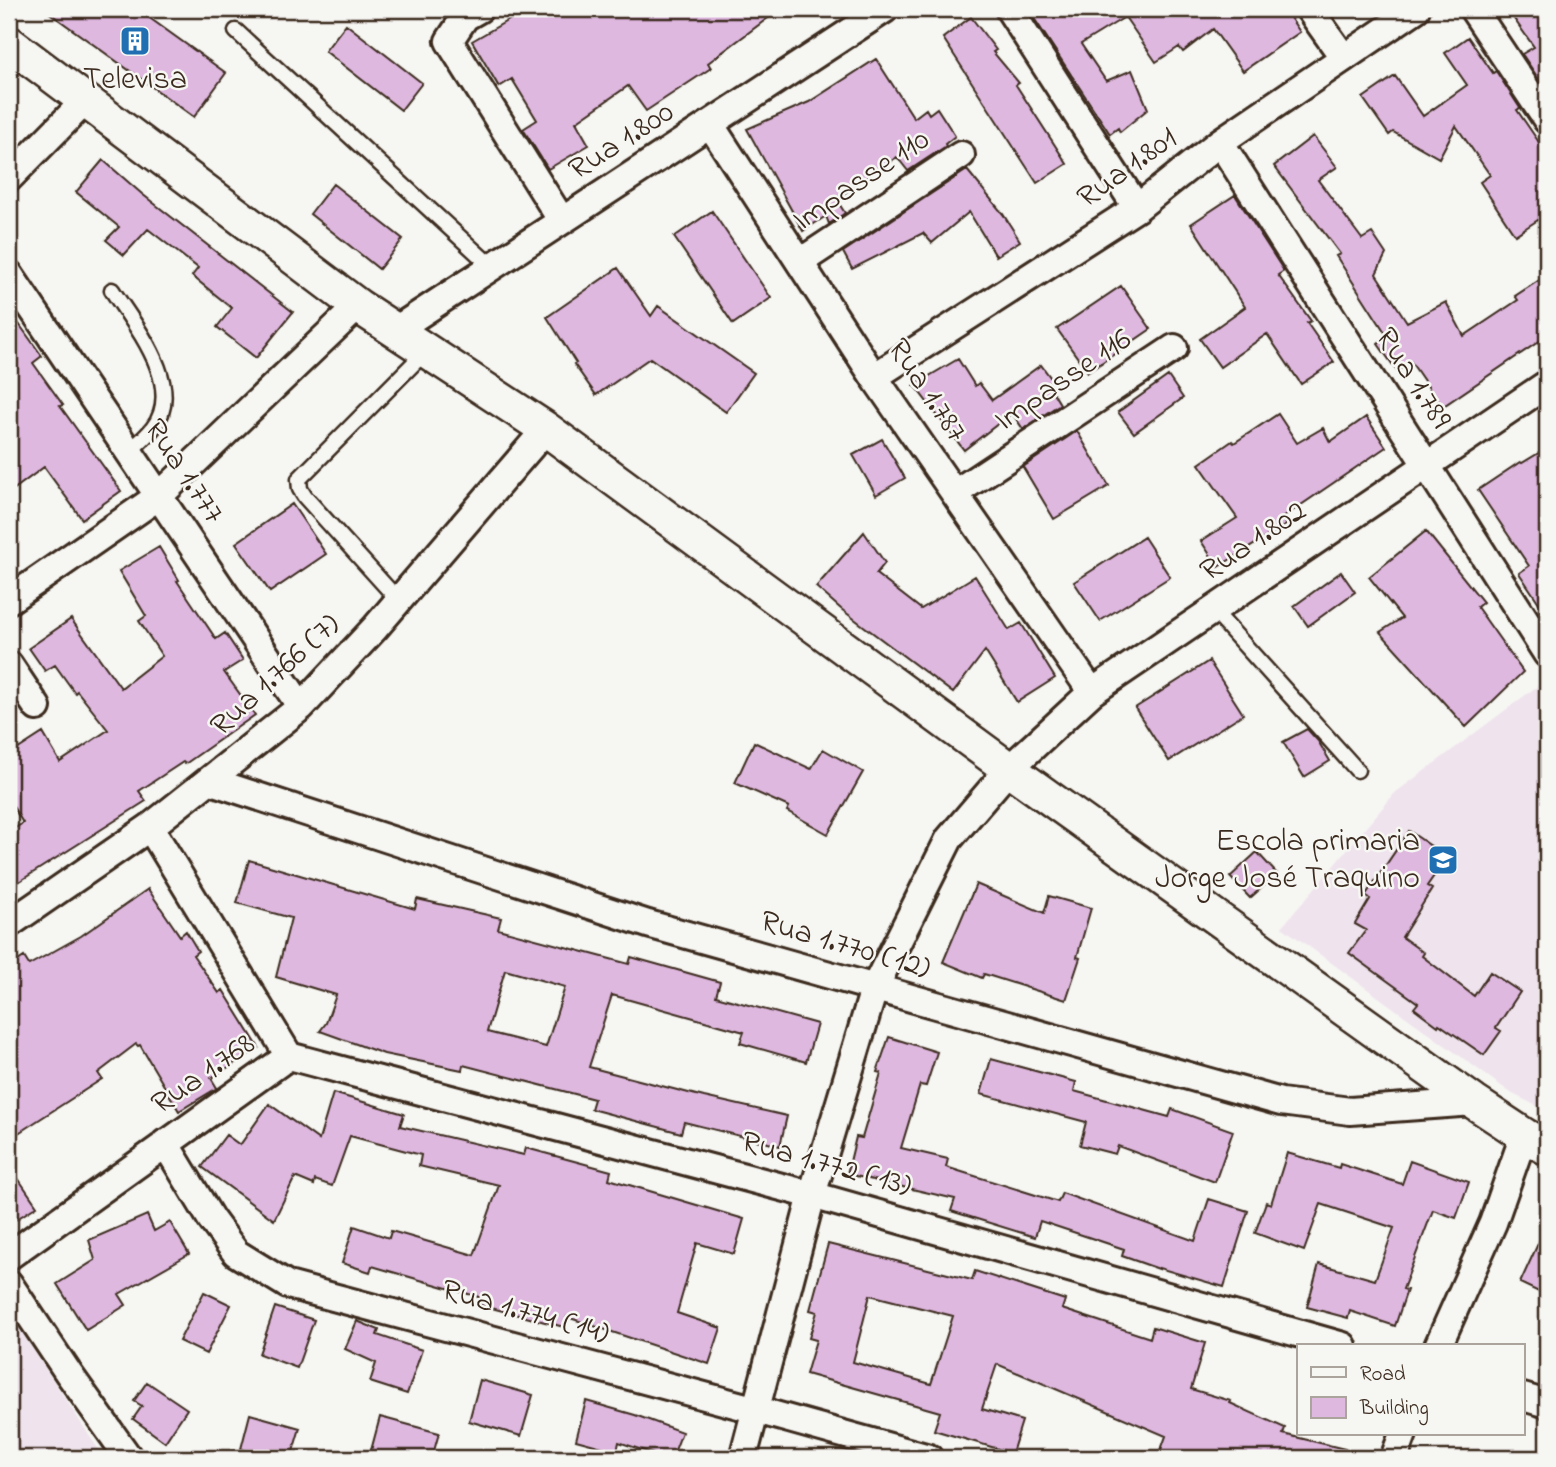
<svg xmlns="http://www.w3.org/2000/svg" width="1556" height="1467" font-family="'Indie Flower',sans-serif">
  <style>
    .built { fill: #efe3ed }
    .building { fill: #dfb8e0; stroke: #3b2a1e; stroke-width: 2; fill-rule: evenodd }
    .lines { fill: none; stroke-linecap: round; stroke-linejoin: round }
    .service-casing { stroke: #3b2a1e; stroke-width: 19 }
    .minor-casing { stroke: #3b2a1e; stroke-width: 32 }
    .tertiary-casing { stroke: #3b2a1e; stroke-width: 38 }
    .service { stroke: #f6f6f2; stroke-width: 14 }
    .minor { stroke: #f6f6f2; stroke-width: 26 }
    .tertiary { stroke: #f6f6f2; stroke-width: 33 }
    .labels { text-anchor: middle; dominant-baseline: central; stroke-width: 5; stroke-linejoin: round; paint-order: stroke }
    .poi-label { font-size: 32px; fill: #3b2a1e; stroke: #f6f6f2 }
    .street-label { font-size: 32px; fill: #3b2a1e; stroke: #f6f6f2 }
  </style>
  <rect width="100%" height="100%" fill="#f6f6f2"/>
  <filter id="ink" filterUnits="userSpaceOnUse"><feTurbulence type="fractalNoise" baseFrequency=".0143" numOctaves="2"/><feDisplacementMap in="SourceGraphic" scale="14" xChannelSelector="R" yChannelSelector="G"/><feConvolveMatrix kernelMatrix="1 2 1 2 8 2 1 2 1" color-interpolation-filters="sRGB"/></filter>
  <g filter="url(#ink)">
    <path class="built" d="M 1547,679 L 1547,1111 L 1511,1093 L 1282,927 L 1395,793 Z
      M 9,1313 L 104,1458 L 9,1458 Z"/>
    <path class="building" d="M 44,9 L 137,9 L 226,73 L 194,117 Z
      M 528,9 L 780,9 L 708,63 L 711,68 L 646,111 L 628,86 L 576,122 L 589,145 L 548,169 L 523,129 L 537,120 L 512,79 L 499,87 L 472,41 Z
      M 1028,9 L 1284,9 L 1300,32 L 1243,71 L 1213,29 L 1183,52 L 1179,47 L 1156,62 L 1125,17 L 1081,44 L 1106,81 L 1132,70 L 1148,109 L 1120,132 L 1118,128 L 1110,134 Z
      M 1507,9 L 1547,9 L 1546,90 L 1522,54 L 1534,47 Z
      M 971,17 L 996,50 L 993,52 L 1019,83 L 1016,85 L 1067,164 L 1037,183 L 943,38 Z
      M 346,24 L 422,83 L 401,110 L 325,51 Z
      M 1468,37 L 1493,73 L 1496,71 L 1520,108 L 1517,110 L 1547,154 L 1547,214 L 1515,235 L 1480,182 L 1490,175 L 1456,126 L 1439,158 L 1393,132 L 1389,135 L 1363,98 L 1395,76 L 1423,116 L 1467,85 L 1445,53 Z
      M 876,59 L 914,118 L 926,109 L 929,114 L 937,108 L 955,136 L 945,144 L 946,146 L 908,171 L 897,157 L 836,199 L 845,213 L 829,224 L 826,216 L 803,231 L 747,129 L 809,102 Z
      M 1313,136 L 1337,167 L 1318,180 L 1362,239 L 1372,233 L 1386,254 L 1376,274 L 1407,322 L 1446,302 L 1464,336 L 1518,300 L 1515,296 L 1547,275 L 1547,336 L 1442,407 L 1411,362 L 1397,371 L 1378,344 L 1388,337 L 1336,256 L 1340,254 L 1274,166 Z
      M 103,160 L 142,194 L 293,312 L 256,358 L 217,327 L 232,308 L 192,276 L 198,268 L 148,229 L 124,255 L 106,240 L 119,227 L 76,192 Z
      M 967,170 L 1003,214 L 1020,241 L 996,256 L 969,212 L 932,243 L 923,233 L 852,269 L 843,252 Z
      M 333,184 L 403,239 L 379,269 L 310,214 Z
      M 1235,195 L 1284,271 L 1278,275 L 1311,321 L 1307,323 L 1334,362 L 1301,384 L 1267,334 L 1220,367 L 1200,339 L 1245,307 L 1191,224 Z
      M 712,211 L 771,298 L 733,324 L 674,237 Z
      M 618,268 L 651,316 L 658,306 L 754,373 L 726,412 L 650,358 L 596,395 L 574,364 L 576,363 L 547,317 Z
      M 1121,286 L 1151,329 L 1088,372 L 1057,329 Z
      M 9,310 L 42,356 L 33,363 L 63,405 L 60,406 L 121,491 L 82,519 L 44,467 L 9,493 Z
      M 958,359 L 975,386 L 979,383 L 992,400 L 1041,365 L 1053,381 L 1048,384 L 1060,404 L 1023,429 L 1012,413 L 964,450 L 914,385 Z
      M 1168,376 L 1183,398 L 1134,433 L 1118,412 Z
      M 1278,414 L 1297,443 L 1323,428 L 1330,442 L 1366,417 L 1386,447 L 1282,518 L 1286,525 L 1218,567 L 1201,541 L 1237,518 L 1199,464 L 1232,441 L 1234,443 Z
      M 1077,431 L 1109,486 L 1054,519 L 1023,467 Z
      M 882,439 L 905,478 L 876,495 L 853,455 Z
      M 1547,448 L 1547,615 L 1519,573 L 1529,566 L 1478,490 L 1520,462 L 1522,463 Z
      M 292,504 L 326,554 L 270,592 L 236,543 Z
      M 1426,531 L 1483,602 L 1477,607 L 1523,672 L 1466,727 L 1380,632 L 1402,618 L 1369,577 Z
      M 864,532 L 885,563 L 876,574 L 921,609 L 975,576 L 1009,630 L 1021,623 L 1055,678 L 1017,702 L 985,651 L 953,693 L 841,609 L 816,587 Z
      M 1144,537 L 1170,577 L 1100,621 L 1074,582 Z
      M 159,547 L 179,580 L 177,581 L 216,639 L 225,633 L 243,660 L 224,672 L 255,715 L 185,764 L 183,762 L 139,791 L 146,801 L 9,888 L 9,832 L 23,823 L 9,800 L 9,755 L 43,733 L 60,762 L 108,730 L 77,691 L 75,693 L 55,665 L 45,671 L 29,648 L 71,619 L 121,688 L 162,656 L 139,621 L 146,616 L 119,571 Z
      M 1341,572 L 1355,592 L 1308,626 L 1294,606 Z
      M 1209,661 L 1243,714 L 1169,761 L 1135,708 Z
      M 1307,729 L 1318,741 L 1330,761 L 1304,777 L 1283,742 Z
      M 754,742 L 811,769 L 823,749 L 863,772 L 828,834 L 787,811 L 789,807 L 735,783 Z
      M 1409,831 L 1447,857 L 1427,886 L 1432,889 L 1402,937 L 1424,953 L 1422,956 L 1474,996 L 1490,972 L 1520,992 L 1496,1028 L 1501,1031 L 1484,1055 L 1439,1024 L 1438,1026 L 1414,1008 L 1418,1003 L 1349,953 L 1366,930 L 1355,924 L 1370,899 L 1365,896 Z
      M 1257,852 L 1277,874 L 1250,898 L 1230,877 Z
      M 249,860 L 415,909 L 417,899 L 501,918 L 498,929 L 629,964 L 631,957 L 720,982 L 716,996 L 817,1024 L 806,1062 L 740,1043 L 744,1032 L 612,995 L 589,1067 L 704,1097 L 787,1116 L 780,1146 L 684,1122 L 681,1133 L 591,1109 L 594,1099 L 463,1065 L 462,1070 L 384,1054 L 320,1031 L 326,1023 L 336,995 L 276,977 L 291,918 L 237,903 ZM 505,970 L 565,987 L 546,1047 L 487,1032 Z
      M 976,884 L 1044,913 L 1049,896 L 1091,908 L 1077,957 L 1080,958 L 1066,1000 L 984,974 L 982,978 L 943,962 Z
      M 148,889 L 180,936 L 186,931 L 198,951 L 193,955 L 219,993 L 223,990 L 259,1048 L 211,1078 L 217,1088 L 179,1111 L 140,1045 L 138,1046 L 136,1044 L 98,1073 L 102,1079 L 9,1139 L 9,967 L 24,957 L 29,965 L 81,936 Z
      M 889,1037 L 937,1052 L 926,1086 L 920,1085 L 901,1148 L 948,1159 L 946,1167 L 1058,1202 L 1062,1193 L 1195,1241 L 1209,1199 L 1248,1211 L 1224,1287 L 1159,1268 L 1159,1269 L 1122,1256 L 1124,1249 L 1040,1221 L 1035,1237 L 951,1211 L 955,1199 L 847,1174 L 856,1137 L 862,1138 L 881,1073 L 877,1072 Z
      M 991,1059 L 1076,1082 L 1074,1091 L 1169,1117 L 1172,1109 L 1233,1131 L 1215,1182 L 1118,1146 L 1115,1154 L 1080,1145 L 1086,1122 L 981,1094 Z
      M 333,1093 L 404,1114 L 400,1126 L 524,1155 L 526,1148 L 611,1171 L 609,1179 L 744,1219 L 734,1254 L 697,1243 L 677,1313 L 721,1328 L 709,1364 L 567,1317 L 564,1327 L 480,1305 L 482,1298 L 372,1266 L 370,1272 L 342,1263 L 354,1226 L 389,1238 L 391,1231 L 474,1255 L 499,1185 L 419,1166 L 421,1155 L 350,1136 L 332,1186 L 315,1180 L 314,1185 L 295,1177 L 274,1220 L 202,1167 L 226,1135 L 240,1145 L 269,1104 L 319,1140 Z
      M 1287,1153 L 1339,1168 L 1340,1164 L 1402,1184 L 1410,1161 L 1469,1182 L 1456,1218 L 1433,1210 L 1403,1289 L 1407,1290 L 1395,1326 L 1350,1311 L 1348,1318 L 1307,1307 L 1319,1264 L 1375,1280 L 1394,1228 L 1321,1204 L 1304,1251 L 1255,1233 L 1266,1202 L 1271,1204 Z
      M 9,1165 L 37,1206 L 9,1224 Z
      M 147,1215 L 154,1231 L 170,1222 L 189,1254 L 119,1294 L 126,1305 L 86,1330 L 57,1284 L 95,1260 L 89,1240 Z
      M 1547,1224 L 1547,1296 L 1520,1283 Z
      M 828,1244 L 972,1280 L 975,1271 L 1065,1300 L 1062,1309 L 1150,1338 L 1153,1327 L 1205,1343 L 1191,1389 L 1231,1401 L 1230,1403 L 1285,1428 L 1283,1434 L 1345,1449 L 1344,1458 L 1158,1458 L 1166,1436 L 997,1364 L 982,1409 L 1022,1421 L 1012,1453 L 934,1430 L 940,1412 L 806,1374 L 816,1340 L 809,1338 L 817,1312 L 810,1310 ZM 870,1295 L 953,1316 L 931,1384 L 853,1362 Z
      M 204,1292 L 231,1305 L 206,1354 L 179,1341 Z
      M 275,1307 L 314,1320 L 297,1368 L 259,1354 Z
      M 357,1321 L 379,1330 L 377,1335 L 422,1350 L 407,1394 L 370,1382 L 376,1363 L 345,1349 Z
      M 480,1380 L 533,1395 L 521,1436 L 469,1421 Z
      M 147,1382 L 187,1409 L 165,1442 L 133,1419 L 142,1406 L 134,1401 Z
      M 586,1401 L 635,1415 L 682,1432 L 672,1458 L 665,1458 L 619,1442 L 617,1451 L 576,1440 Z
      M 250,1414 L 300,1428 L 291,1458 L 277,1458 L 241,1449 Z
      M 380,1417 L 439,1433 L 432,1458 L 369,1458 Z"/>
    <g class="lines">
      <g class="service-casing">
        <path id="service" d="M 236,31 L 492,267
          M 112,290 C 134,325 186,386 153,428 C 146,437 137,444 129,452
          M 399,601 L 305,497 L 300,489 L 299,479 L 426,351
          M 1213,610 L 1357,770"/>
      </g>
      <g class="minor-casing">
        <path id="minor" d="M 479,9 L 465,17 L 449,41 L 562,221
          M 1009,9 L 1137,208
          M 1309,9 L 1344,58
          M 1473,9 L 1547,120
          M 710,124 L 874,377 L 1092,692
          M 1220,142 L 1547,654
          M 9,178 L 85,101
          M 800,262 L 961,155
          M 9,274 L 301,707
          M 394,331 L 885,9
          M 874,377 L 1137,208 L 1220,142 L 1416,9
          M 955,493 L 1174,348
          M 9,600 L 159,496 L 358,306
          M 9,665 L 37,707
          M 211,781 L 648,924 L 1281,1102 L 1350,1111 L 1474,1102
          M 9,924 L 150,827 L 301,707 L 375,628 L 546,429
          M 289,1056 L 812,1195 L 1343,1346
          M 165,1143 L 211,1219 L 236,1253 L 288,1285 L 757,1410 L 929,1458
          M 9,1256 L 289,1056 L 150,827
          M 9,1284 L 69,1374 L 129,1458
          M 1438,1346 L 1493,1223 L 1524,1135
          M 1523,1397 L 1547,1404
          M 743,1458 L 812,1195 L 874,989 L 949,839 L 1009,769 L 1092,692 L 1547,384
          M 1394,1458 L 1403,1434"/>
      </g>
      <g class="tertiary-casing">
        <path id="tertiary" d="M 9,43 L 358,306 L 546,429 L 1009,769 L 1474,1102 L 1524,1135 L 1547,1148"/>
      </g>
      <use href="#service" class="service"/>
      <use href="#minor" class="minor"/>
      <use href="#tertiary" class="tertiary"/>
    </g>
  </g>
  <defs>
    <g id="building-square" transform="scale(1.575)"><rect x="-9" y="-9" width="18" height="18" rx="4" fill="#1f6fb2" stroke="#f6f6f2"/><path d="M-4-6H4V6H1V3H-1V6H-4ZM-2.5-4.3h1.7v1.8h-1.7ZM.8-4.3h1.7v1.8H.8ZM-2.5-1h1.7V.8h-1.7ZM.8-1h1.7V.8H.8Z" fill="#fff"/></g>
    <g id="school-square" transform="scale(1.575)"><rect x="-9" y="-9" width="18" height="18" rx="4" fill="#1f6fb2" stroke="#f6f6f2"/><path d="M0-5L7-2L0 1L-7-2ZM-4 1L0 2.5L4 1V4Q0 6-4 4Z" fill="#fff"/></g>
  </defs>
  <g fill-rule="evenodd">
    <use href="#building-square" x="135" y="41"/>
    <use href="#school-square" x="1443" y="860"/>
  </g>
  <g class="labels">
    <g class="poi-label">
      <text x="135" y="80">Televisa</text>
      <text x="1420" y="842" text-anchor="end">Escola primaria<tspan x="1420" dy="37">Jorge José Traquino</tspan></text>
    </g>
    <g class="street-label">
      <text transform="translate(622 142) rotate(-33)">Rua 1.800</text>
      <text transform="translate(1128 169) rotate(-36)">Rua 1.801</text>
      <text transform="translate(862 181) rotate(-34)">Impasse 110</text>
      <text transform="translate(1412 379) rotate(57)">Rua 1.789</text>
      <text transform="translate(1064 381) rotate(-34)">Impasse 116</text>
      <text transform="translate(926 391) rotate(56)">Rua 1.787</text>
      <text transform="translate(183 472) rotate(56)">Rua 1.777</text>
      <text transform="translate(1254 542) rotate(-34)">Rua 1.802</text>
      <text transform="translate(276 676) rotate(-43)">Rua 1.766 (7)</text>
      <text transform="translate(845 946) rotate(16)">Rua 1.770 (12)</text>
      <text transform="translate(204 1075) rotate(-35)">Rua 1.768</text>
      <text transform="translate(826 1165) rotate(15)">Rua 1.772 (13)</text>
      <text transform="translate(525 1313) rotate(15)">Rua 1.774 (14)</text>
    </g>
  </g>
  <rect width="1556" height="1467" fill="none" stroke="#f6f6f2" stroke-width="35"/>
  <rect x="18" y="18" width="1521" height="1432" fill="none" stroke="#3b2a1e" stroke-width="2.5" filter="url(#ink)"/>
  <rect x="1297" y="1344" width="228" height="91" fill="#f6f6f2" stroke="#aba49d" stroke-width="2"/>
  <rect x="1311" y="1367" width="35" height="10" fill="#f6f6f2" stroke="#aba49d" stroke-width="2"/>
  <text x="1360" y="1380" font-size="21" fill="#3b2a1e">Road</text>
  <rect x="1311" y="1397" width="35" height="21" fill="#dfb8e0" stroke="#aba49d" stroke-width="2"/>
  <text x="1360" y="1414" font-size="21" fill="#3b2a1e">Building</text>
</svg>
